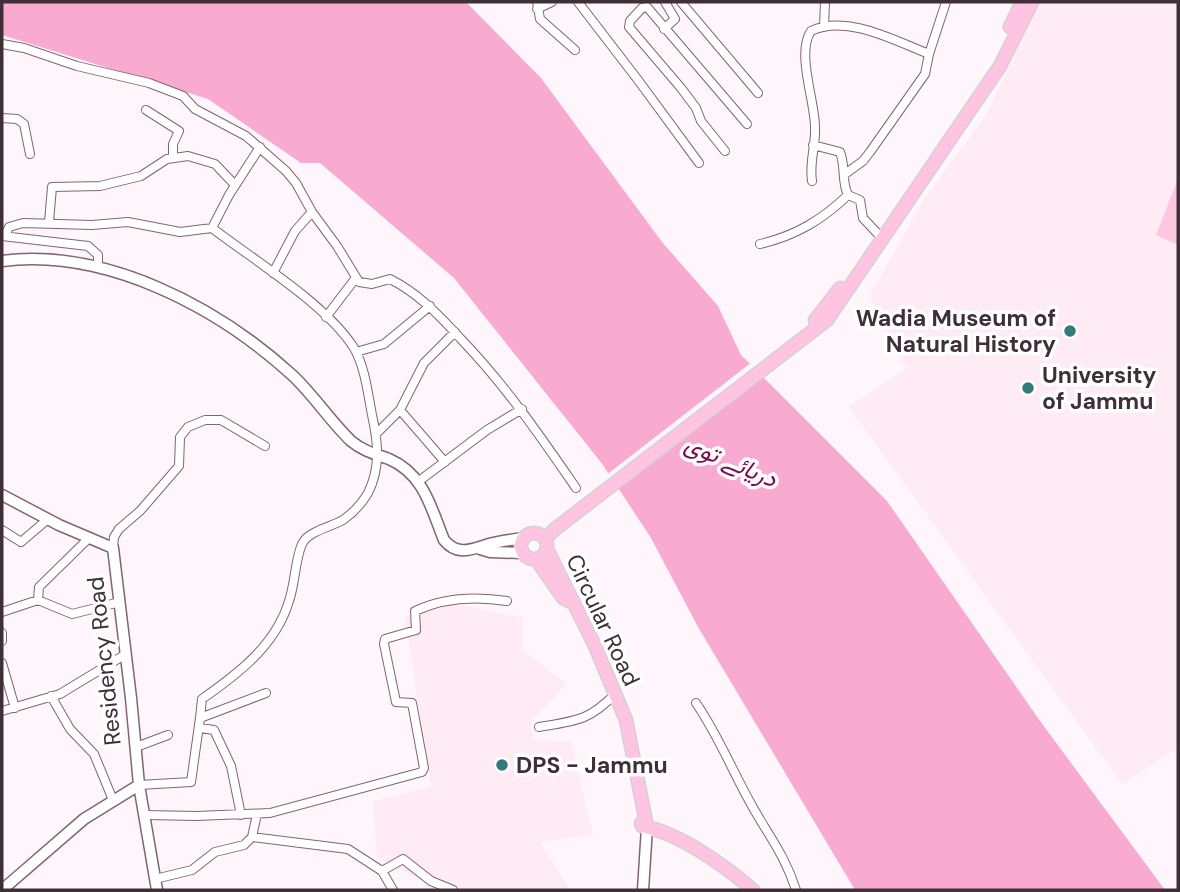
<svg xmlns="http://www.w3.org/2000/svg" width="1180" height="892" font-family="'DM Sans',Vazirmatn,sans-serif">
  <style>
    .built { fill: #feebf3 }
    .green { fill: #fec6e1 }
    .water { fill: #f8aad0 }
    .pier { fill: #fef6fa }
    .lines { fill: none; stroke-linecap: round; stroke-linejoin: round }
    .street-casing { stroke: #846373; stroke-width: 10 }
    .secondary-casing { stroke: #846373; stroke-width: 13 }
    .primary-casing { stroke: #d5d1d3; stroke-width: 15 }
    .street { stroke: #fff; stroke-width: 8 }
    .secondary { stroke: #fff; stroke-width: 10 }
    .primary { stroke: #fec4e2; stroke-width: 12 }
    .poi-dot { fill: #317a7d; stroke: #fff; stroke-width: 2.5 }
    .labels { text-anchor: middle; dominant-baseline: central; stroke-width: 7; stroke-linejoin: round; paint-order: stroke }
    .poi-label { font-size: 23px; font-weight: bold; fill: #3f3037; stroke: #fff; text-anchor: start }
    .street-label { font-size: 23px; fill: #3f3037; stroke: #fff }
    .water-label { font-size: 24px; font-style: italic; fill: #7b0652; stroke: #fff }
  </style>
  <rect width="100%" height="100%" fill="#fef6fa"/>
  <path class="built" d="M 1040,2 L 1178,2 L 1178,748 L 1122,784 L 849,407 L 906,369 L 870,296 L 924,199 L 984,119 Z
    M 455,604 L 523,618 L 522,650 L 567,684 L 530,722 L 534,740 L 571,742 L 593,835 L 540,842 L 570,890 L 442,890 L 377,858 L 373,801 L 431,787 L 405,617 Z"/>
  <path class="green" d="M 1178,179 L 1178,245 L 1156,235 Z"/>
  <path class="water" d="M 2,2 L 466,2 L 541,78 L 662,242 L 718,306 L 741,355 L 887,501 L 1040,721 L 1165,890 L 855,890 L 698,627 L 651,538 L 603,465 L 454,278 L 320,163 L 301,163 L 208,99 L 2,35 Z"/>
  <path class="pier" d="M 752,362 L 765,375 L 615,490 L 605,476 Z"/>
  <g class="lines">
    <g class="street-casing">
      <path id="street" d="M 537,2 L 540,19 L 575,50
        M 578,2 L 638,80 L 699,163
        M 681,2 L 758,93
        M 537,9 L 552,2
        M 824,27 L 825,2
        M 664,29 L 675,19 L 665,2
        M 2,44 L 24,48 L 77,66 L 149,83 L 183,96 L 195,109 L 246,136 L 286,171 L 296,183 L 312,212 L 337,246 L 359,282 L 372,284 L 390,279 C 418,293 439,315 460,338 C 506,386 538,433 576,488
        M 146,110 L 179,131 L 173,144 L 173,157
        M 2,118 L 17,119 L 24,124 L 30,154
        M 725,151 L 701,121 L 696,108 L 681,88 L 629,27 L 630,21 L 642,8 L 647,7 L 747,124
        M 845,174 L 863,161 L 870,152 L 925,74 L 929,54 L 946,2
        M 812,181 C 809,162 816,146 815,127 C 815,101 796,53 811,31 C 848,14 895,41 929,54
        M 848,195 L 860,200 L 863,218 L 877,233
        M 49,222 L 52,187 L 100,186 L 141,176 L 167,159 L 188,156 L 215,164 L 235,185
        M 212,228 L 229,195 L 260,147
        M 2,236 L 88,246 L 98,255 L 98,266
        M 5,236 L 9,227 L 23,223 L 92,225 L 128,222 L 180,232 L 212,228 C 255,261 326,304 354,348 C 365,367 368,394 372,415 C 378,442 381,467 368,493 C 362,503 353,513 343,520 C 331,527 308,531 302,544 C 295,560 295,584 289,601 C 276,645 238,674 202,699 L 200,718 L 266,693
        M 760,244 C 795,236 822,220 848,195 C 841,180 846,168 840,152 L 813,145
        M 273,273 L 295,231 L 312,212
        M 326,317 L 355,279
        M 356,352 L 384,344 L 430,306
        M 400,410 L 445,462
        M 376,434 L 400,410 L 424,363 L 455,332
        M 419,481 L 487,430 L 522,409
        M 2,530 L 21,542 L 48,519
        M 113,548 L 114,537 L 119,529 L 140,511 L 179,466 L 180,437 L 188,427 L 205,420 L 221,420 L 265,446
        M 38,600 L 39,587 L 89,538
        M 2,612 L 38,600 L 72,614 L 120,602
        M 2,633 L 2,641
        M 2,663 L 15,708
        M 51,696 L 70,729 L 94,754 L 113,800
        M 696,703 C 718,735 732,770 751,804 C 768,835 785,855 796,890
        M 2,711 L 60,694 L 126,654
        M 539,727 C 576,721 589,721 616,693
        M 200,728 L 214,730 L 231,766 L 241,815
        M 136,747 L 168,735
        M 139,785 L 191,782 L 200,718
        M 144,815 L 197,816 L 270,813 L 422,772 L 424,768 L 412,703 L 396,702 L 384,644 L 385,639 L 416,630 L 415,611 C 445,597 475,596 507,601
        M 252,837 L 348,849 L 382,871 L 393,890
        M 382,871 L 403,859 L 431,881 L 453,890
        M 155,879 L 192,870 L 215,852 L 244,845 L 252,837 L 257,814"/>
    </g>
    <g class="secondary-casing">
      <path id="secondary" d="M 2,261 C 105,248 216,306 291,374 C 313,394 330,421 351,441 C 363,451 375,454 389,459 C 424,474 431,508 444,540 C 458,557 472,549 489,544 C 500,541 512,540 522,538
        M 2,495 L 59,525 L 113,548 L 131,698 L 139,785 L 157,890
        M 480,549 L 490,552 L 522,553
        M 2,890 L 84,819 L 139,785
        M 643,890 L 647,827"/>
    </g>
    <g class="primary-casing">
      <path id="primary" d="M 1010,27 L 1022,2
        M 815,320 L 840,288
        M521 546a13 13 0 1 1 26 0a13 13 0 1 1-26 0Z
        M 545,539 L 555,529 L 827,320 L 1000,66 L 1032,2
        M 547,549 L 595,646 L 626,720 L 647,827
        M 536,559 L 563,598 L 573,603
        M 641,823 L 642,826 C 680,833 725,866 753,890"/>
    </g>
    <use href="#street" class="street"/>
    <use href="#secondary" class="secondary"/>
    <use href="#primary" class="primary"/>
  </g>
  <g class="poi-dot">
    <circle cx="1070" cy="331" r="7"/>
    <circle cx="1028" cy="388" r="7"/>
    <circle cx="502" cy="765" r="7"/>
  </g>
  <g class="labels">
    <g class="poi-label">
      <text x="1056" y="318" text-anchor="end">Wadia Museum of<tspan x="1056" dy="26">Natural History</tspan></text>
      <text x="1042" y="375">University<tspan x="1042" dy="26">of Jammu</tspan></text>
      <text x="516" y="765">DPS - Jammu</text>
    </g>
    <g class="street-label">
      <text transform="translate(603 620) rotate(65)">Circular Road</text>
      <text transform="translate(104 661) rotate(-96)">Residency Road</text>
    </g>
    <g class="water-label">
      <text transform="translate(731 461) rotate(23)">دریائے توی</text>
    </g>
  </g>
  <rect width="1180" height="892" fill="none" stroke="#3f3037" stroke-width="7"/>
</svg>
